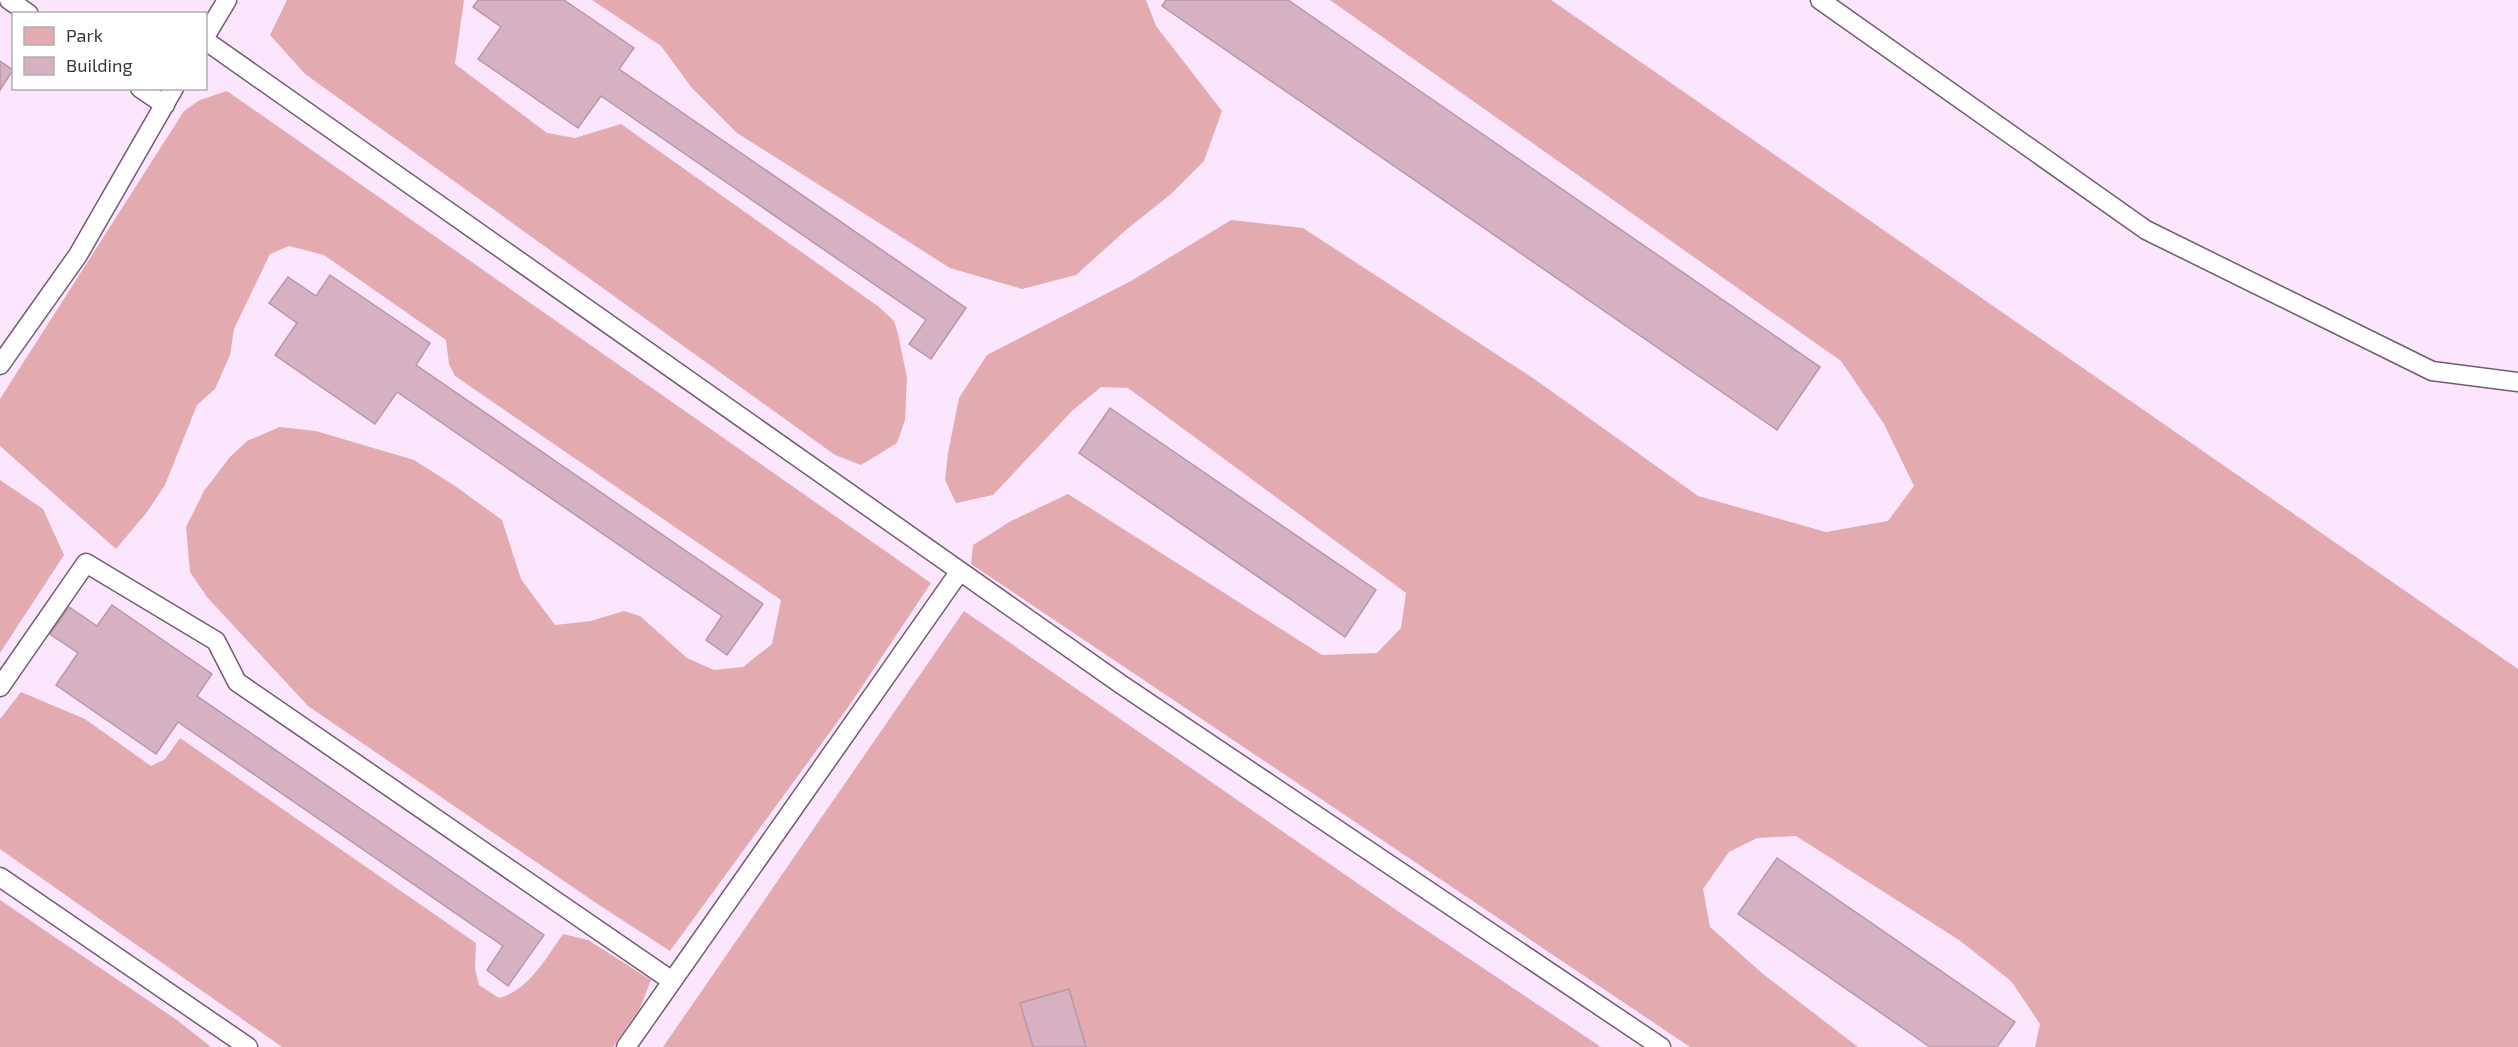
<svg xmlns="http://www.w3.org/2000/svg" width="2518" height="1047" font-family="'Exo 2',sans-serif">
  <style>
    .green { fill: #e3aaaf }
    .building { fill: #d6b1c2; stroke: #ba96a7; stroke-width: 1.5 }
    .lines { fill: none; stroke-linecap: round; stroke-linejoin: round }
    .lane-casing { stroke: #735b73; stroke-width: 21 }
    .lane { stroke: #fff; stroke-width: 18 }
  </style>
  <rect width="100%" height="100%" fill="#fce6fd"/>
  <path class="green" d="M 287,0 L 464,0 L 455,64 L 547,133 L 575,138 L 621,124 L 879,307 L 894,321 L 898,334 L 907,378 L 905,420 L 897,443 L 861,465 L 835,455 L 305,74 L 270,35 Z
    M 592,0 L 1146,0 L 1156,26 L 1222,111 L 1204,161 L 1171,194 L 1126,230 L 1076,275 L 1022,289 L 950,268 L 737,133 L 692,88 L 661,46 Z
    M 1330,0 L 1551,0 L 2518,669 L 2518,1047 L 2035,1047 L 2040,1024 L 2011,981 L 1959,940 L 1796,836 L 1757,838 L 1729,852 L 1703,889 L 1710,927 L 1763,974 L 1858,1047 L 1690,1047 L 971,564 L 973,545 L 1011,521 L 1068,494 L 1322,655 L 1377,653 L 1401,628 L 1406,593 L 1128,388 L 1101,387 L 1072,411 L 993,495 L 956,503 L 945,480 L 948,453 L 959,398 L 987,355 L 1131,281 L 1231,220 L 1303,228 L 1533,378 L 1698,496 L 1826,532 L 1888,521 L 1914,486 L 1884,424 L 1841,361 Z
    M 227,91 L 931,583 L 849,706 L 670,951 L 599,905 L 308,706 L 207,597 L 190,572 L 186,527 L 204,491 L 230,457 L 247,441 L 280,427 L 316,431 L 414,460 L 455,486 L 502,520 L 521,579 L 555,625 L 591,621 L 624,611 L 640,616 L 687,658 L 714,670 L 743,667 L 772,644 L 781,600 L 455,376 L 449,364 L 446,340 L 324,255 L 289,246 L 270,254 L 234,329 L 230,355 L 215,389 L 197,405 L 165,485 L 147,512 L 116,549 L 0,446 L 0,399 L 184,111 L 200,100 Z
    M 0,480 L 43,509 L 64,555 L 0,653 Z
    M 964,611 L 1402,914 L 1601,1047 L 663,1047 Z
    M 21,692 L 85,719 L 151,766 L 165,759 L 180,738 L 476,943 L 475,969 L 479,985 L 499,998 C 529,990 546,958 563,934 L 588,940 L 651,980 L 640,1008 L 613,1047 L 282,1047 L 0,849 L 0,719 Z
    M 0,900 L 177,1020 L 211,1047 L 0,1047 Z"/>
  <path class="building" d="M 478,0 L 564,0 L 634,48 L 619,69 L 966,308 L 931,359 L 909,344 L 926,320 L 601,96 L 578,128 L 478,59 L 501,27 L 473,7 Z
    M 1166,0 L 1288,0 L 1820,367 L 1777,430 L 1162,6 Z
    M 0,61 L 13,70 L 0,90 Z
    M 330,275 L 430,343 L 416,365 L 763,604 L 727,655 L 706,640 L 722,616 L 397,392 L 375,424 L 275,355 L 297,323 L 269,303 L 288,277 L 316,296 Z
    M 1110,408 L 1376,590 L 1345,637 L 1079,453 Z
    M 112,605 L 212,674 L 197,696 L 544,935 L 508,986 L 487,970 L 503,946 L 178,722 L 156,754 L 56,685 L 78,653 L 50,634 L 69,607 L 97,626 Z
    M 1777,858 L 2015,1022 L 1997,1047 L 1930,1047 L 1738,914 Z
    M 1069,989 L 1086,1047 L 1033,1047 L 1020,1003 Z"/>
  <g class="lines">
    <g class="lane-casing">
      <path id="lane" d="M 9,0 L 29,14
        M 1820,0 L 2146,230 L 2432,371 L 2518,382
        M 206,35 L 227,0
        M 206,41 L 1122,685 L 1661,1047
        M 140,88 L 165,105
        M 0,365 L 78,255 L 174,88
        M 0,687 L 86,563 L 216,641 L 237,682 L 672,981
        M 0,877 L 248,1047
        M 626,1047 L 960,571"/>
    </g>
    <use href="#lane" class="lane"/>
  </g>
  <rect x="12" y="12" width="195" height="78" fill="#ffffff" stroke="#b1adb2" stroke-width="1.5"/>
  <rect x="24" y="27" width="30" height="18" fill="#e3aaaf" stroke="#b1adb2" stroke-width="1.5"/>
  <text x="66" y="42" font-size="18" fill="#3d333e">Park</text>
  <rect x="24" y="57" width="30" height="18" fill="#d6b1c2" stroke="#b1adb2" stroke-width="1.5"/>
  <text x="66" y="72" font-size="18" fill="#3d333e">Building</text>
</svg>
